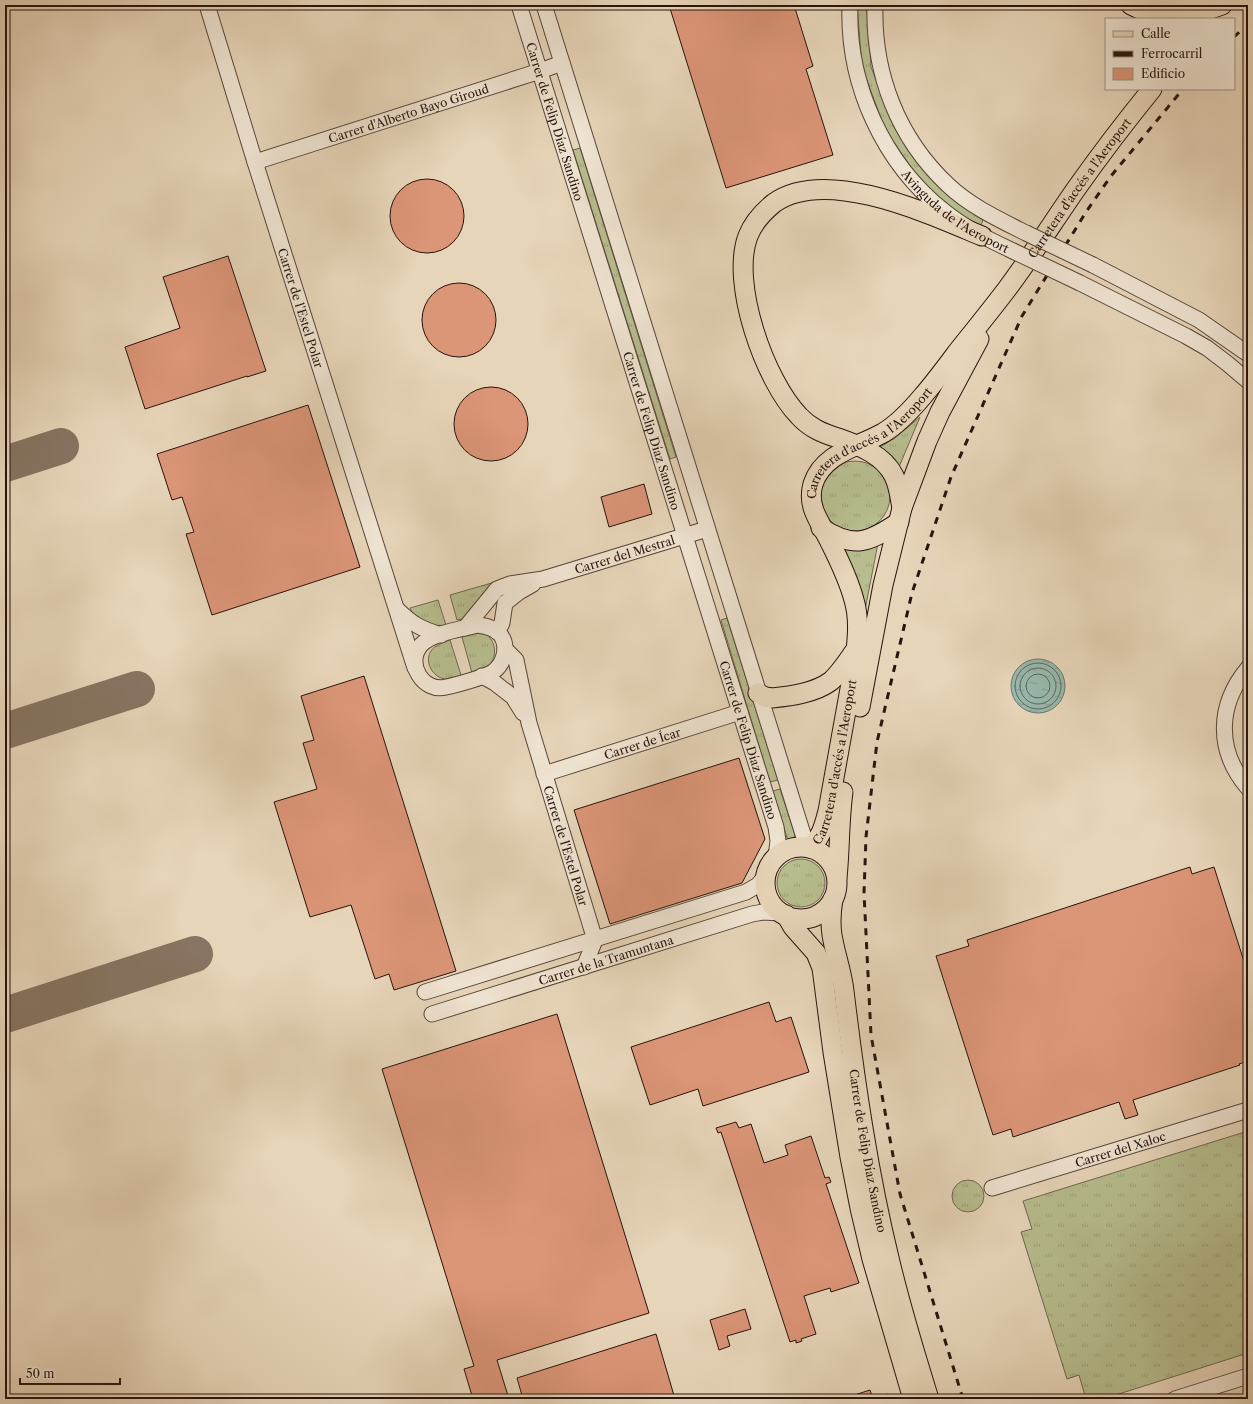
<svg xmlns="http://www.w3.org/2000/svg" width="1253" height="1404" font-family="'Libre Caslon Text',serif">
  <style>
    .grass { fill: url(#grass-tufts); stroke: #6f684d }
    .water { fill: url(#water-ripples); stroke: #6a776d }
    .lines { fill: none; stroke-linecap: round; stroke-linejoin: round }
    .shore { stroke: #5f665c; stroke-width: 1 }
    .taxiway { stroke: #877462; stroke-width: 36 }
    .building { fill: #db9577; stroke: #27140c }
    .minor-casing { stroke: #574437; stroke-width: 17 }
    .major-casing { stroke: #27140c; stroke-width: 21 }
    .minor { stroke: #efe4d2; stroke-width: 15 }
    .major { stroke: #e7d5b9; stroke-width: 19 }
    .rail { stroke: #27140c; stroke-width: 3; stroke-dasharray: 7 7; stroke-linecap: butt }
    .minor-bridge-casing { stroke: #574437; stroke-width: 17; stroke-linecap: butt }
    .minor-bridge { stroke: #efe4d2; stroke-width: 15 }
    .labels { text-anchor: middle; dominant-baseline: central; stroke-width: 3.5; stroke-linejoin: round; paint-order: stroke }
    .street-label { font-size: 12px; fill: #27140c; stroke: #efe4d2 }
  </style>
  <defs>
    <pattern id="grass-tufts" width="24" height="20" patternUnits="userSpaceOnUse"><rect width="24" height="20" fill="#b7bd8e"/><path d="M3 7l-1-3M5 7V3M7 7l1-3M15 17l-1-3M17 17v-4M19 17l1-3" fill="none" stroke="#9da279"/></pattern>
    <pattern id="water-ripples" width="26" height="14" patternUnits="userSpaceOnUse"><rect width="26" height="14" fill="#97b9ad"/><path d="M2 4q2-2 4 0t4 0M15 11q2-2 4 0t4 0" fill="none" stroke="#829e94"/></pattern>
  </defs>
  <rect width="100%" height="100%" fill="#e7d5b9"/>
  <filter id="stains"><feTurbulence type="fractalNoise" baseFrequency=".005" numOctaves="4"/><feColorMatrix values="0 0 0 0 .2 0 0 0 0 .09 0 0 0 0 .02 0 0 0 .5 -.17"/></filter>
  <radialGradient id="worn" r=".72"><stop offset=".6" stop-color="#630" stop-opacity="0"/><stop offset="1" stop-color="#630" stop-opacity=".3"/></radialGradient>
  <path class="grass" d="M 857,5 L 868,5 L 867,10 L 871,67 L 894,127 L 927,174 L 955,201 L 983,220 L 980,228 L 950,207 L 919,179 L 885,129 L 862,67 Z
    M 580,148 L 676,457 L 670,459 L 573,150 Z
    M 920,417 L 899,467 L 890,454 L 880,447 L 895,438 Z
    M820 496a35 35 0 1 1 70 0a35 35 0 1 1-70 0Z
    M 878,543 L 864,615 L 843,549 Z
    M 495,582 L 467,618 L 457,620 L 450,595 Z
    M 438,600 L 446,625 C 431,627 417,623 410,608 Z
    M 727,618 L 778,780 L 770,782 L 721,620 Z
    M 475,633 C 480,633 487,634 490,638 C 497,646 496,661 487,667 C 483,670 476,671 472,673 L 462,637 Z
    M 450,640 L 461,675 C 457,677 453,679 449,679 C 435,681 423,663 431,651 C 435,645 443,643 450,640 Z
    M 780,789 L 795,835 L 794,838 L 790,839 L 787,838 L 773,791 Z
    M777 883a24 24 0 1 1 48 0a24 24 0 1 1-48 0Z
    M 1248,1131 L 1248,1353 L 1103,1399 L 1086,1399 L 1079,1375 L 1067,1379 L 1021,1232 L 1032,1229 L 1023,1201 Z
    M952 1196a16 16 0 1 1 32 0a16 16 0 1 1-32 0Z"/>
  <path class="water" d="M1011 686a27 27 0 1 1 54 0a27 27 0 1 1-54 0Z"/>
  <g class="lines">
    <path class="shore" d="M1015 686a23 23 0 1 1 46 0a23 23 0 1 1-46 0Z
      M1020 686a18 18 0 1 1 36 0a18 18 0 1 1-36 0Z
      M1026 686a12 12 0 1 1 24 0a12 12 0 1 1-24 0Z"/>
    <path class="taxiway" d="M 5,464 L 61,446
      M 5,731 L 137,689
      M 5,1015 L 195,954"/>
  </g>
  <path class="building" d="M 669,5 L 794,5 L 813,66 L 806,69 L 833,155 L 726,188 Z
    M390 216a37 37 0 1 1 74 0a37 37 0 1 1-74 0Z
    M 228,256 L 266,371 L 247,377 L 247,376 L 145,409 L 125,347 L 180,328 L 163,277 Z
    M422 320a37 37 0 1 1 74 0a37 37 0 1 1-74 0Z
    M454 424a37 37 0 1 1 74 0a37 37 0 1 1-74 0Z
    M 308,405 L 360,567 L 212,615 L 186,534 L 194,532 L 182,497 L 172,500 L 157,454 Z
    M 644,484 L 652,514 L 609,527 L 601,497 Z
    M 364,676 L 456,971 L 394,990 L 389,974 L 375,979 L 351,905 L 310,917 L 274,802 L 317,789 L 303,743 L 314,740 L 301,696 Z
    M 739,758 L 765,839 L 742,883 L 610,924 L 574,810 Z
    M 1190,867 L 1192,874 L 1214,867 L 1248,974 L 1248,1061 L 1239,1064 L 1240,1065 L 1133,1100 L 1138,1115 L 1125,1119 L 1119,1102 L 1013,1137 L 1011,1129 L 993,1135 L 936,956 L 969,946 L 967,940 Z
    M 769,1002 L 776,1022 L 791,1017 L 809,1072 L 703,1106 L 698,1089 L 650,1105 L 631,1047 Z
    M 557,1014 L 649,1313 L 497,1360 L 509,1399 L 473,1399 L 464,1369 L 474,1366 L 382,1069 Z
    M 736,1122 L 739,1128 L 751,1124 L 764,1163 L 788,1155 L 785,1145 L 811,1136 L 825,1178 L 829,1177 L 831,1182 L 826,1184 L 859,1283 L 831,1292 L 830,1288 L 804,1296 L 816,1334 L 801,1339 L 802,1341 L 796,1343 L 796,1340 L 790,1342 L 721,1132 L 718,1133 L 716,1128 Z
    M 745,1309 L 751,1329 L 727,1336 L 730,1346 L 719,1350 L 710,1320 Z
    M 656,1334 L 675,1399 L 523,1399 L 517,1378 Z
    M 870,1390 L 873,1399 L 842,1399 L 845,1398 Z
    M 888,1394 L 890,1399 L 884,1399 L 883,1396 Z"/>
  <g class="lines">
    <g class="minor-casing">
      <g id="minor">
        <path id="s1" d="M 207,5 L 255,162 L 415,668"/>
        <path id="s2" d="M 519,5 L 776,827 L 778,841 L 776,857"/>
        <path d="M 544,5 L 807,847"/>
        <path id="s3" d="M 850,5 C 847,84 883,163 945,212 C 966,229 990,240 1013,251"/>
        <path d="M 875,5 C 873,74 898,138 948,185 C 970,206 1000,220 1026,233"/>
        <path id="s4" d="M 255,162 L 540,71 L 562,63"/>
        <path d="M 1093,265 L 1199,320 L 1248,354"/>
        <path d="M 1080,283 L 1186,336 L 1207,348 L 1228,364 L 1248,381"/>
        <path d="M 398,610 C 413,625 422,629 441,635"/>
        <path d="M 478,625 C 485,626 492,627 498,632 C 510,644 505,663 493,672 C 485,677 456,685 446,687 C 423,693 405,663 421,645 C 432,633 462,629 478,625 Z"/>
        <path id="s5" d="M 465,628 L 497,589 L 510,584 L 543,579 L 707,529"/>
        <path d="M 497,632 L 502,623 L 505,603 L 519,592 L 533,584"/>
        <path id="s6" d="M 505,649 L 516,660 L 529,723 L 595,940 L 584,967"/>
        <path d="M 1248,668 C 1217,705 1216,751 1248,788"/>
        <path d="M 482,676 L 495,683 L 513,697 L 523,713"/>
        <path id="s7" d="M 544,774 L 740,712"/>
        <path d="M 425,992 L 746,892 L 758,885 L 766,875"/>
        <path id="s8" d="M 432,1014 L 752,914 L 763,912 L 781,913"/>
        <path id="s9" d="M 992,1188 L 1248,1110"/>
        <path d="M 1175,1399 L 1248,1376"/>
      </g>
    </g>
    <g class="major-casing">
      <g id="major">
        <path d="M 1131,5 C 1162,22 1190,17 1222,5"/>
        <path d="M 902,508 C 900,498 899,486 894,476 C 884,455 858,445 838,438 C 822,433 810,428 799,416 C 765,381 730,283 748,236 C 753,223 763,212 774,203 C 826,166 929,214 982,236"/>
        <path d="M 821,528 C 854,549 868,543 899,522"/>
        <path d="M 758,693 L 765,697 L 772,698 C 791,696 815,693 831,681 C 840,673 847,662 854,652"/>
        <path d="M 860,707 L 883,585 L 902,508 L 927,441 L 940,412 L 979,339"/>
        <circle cx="801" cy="883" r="36"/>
        <path id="s10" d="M 810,848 C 822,836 824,826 828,811 L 855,661 C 857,641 860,620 854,600 C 849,581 840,562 831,544 C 822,524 806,508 813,484 C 823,453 858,447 883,433 C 898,424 911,410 922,397 C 935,382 946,367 958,351 C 974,331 991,310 1007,289 C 1031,257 1053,222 1076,189 C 1100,155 1126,121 1152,89"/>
        <path d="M 837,878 C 840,849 839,821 843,792"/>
        <path id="s11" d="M 833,899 C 831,911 830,922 832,935 C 835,954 842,972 844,991 C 855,1082 868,1173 890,1262 C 901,1308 915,1354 929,1399"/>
        <path d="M 786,915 L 793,927 L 816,953 L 822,968 L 833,1052 L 850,1157 L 860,1208 L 872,1259 L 913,1399"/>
      </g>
    </g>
    <use href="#minor" class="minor"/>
    <use href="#major" class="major"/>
    <path class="rail" d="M 1234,37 L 1248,24
      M 963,1399 L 900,1194 L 871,1035 L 864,893 L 866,837 L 877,742 L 912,593 L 951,477 L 1022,316 L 1086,212 L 1111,176 L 1183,89"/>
    <g class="minor-bridge-casing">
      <path id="minor-bridge" d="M 1026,233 L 1093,265
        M 1013,251 L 1080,283"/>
    </g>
    <use href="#minor-bridge" class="minor-bridge"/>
  </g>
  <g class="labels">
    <g class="street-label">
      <text stroke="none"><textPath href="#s4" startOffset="161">Carrer d'Alberto Bayo Giroud</textPath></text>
      <text stroke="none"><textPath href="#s2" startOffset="122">Carrer de Felip Díaz Sandino</textPath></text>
      <text stroke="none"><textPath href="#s10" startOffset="785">Carretera d'accés a l'Aeroport</textPath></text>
      <text stroke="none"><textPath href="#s3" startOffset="244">Avinguda de l'Aeroport</textPath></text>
      <text stroke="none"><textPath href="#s1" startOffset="317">Carrer de l'Estel Polar</textPath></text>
      <text stroke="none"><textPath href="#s2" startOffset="446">Carrer de Felip Díaz Sandino</textPath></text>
      <text stroke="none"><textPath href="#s10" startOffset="450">Carretera d'accés a l'Aeroport</textPath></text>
      <text stroke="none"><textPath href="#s5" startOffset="183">Carrer del Mestral</textPath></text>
      <text stroke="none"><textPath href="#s2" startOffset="770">Carrer de Felip Díaz Sandino</textPath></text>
      <text stroke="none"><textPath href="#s7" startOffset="103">Carrer de Ícar</textPath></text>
      <text stroke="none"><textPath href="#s10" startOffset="91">Carretera d'accés a l'Aeroport</textPath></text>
      <text stroke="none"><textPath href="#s6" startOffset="208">Carrer de l'Estel Polar</textPath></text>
      <text stroke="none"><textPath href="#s8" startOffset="182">Carrer de la Tramuntana</textPath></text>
      <text stroke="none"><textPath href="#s9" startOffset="134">Carrer del Xaloc</textPath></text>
      <text stroke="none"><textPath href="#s11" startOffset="255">Carrer de Felip Díaz Sandino</textPath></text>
    </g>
  </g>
  <rect width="1253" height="1404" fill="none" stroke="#e7d5b9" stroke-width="20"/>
  <rect x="6" y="6" width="1241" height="1392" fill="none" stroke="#27140c" stroke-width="2"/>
  <rect x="10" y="10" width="1233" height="1384" fill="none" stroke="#27140c"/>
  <rect x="1105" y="18" width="130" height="72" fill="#efe4d2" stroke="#9f9183"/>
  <rect x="1113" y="31" width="20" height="6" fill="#e7d5b9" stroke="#9f9183"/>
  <text x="1141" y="38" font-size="12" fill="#27140c">Calle</text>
  <rect x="1113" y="51" width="20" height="6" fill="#27140c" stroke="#9f9183"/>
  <text x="1141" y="58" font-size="12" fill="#27140c">Ferrocarril</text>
  <rect x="1113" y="68" width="20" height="12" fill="#db9577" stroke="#9f9183"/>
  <text x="1141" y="78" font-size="12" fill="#27140c">Edificio</text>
  <path d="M20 1378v6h100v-6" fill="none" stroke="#27140c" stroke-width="2"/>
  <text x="26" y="1378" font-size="12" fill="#27140c" stroke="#efe4d2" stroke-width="3" paint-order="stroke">50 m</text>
  <rect width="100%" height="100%" filter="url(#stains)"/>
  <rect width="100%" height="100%" fill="url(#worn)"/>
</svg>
